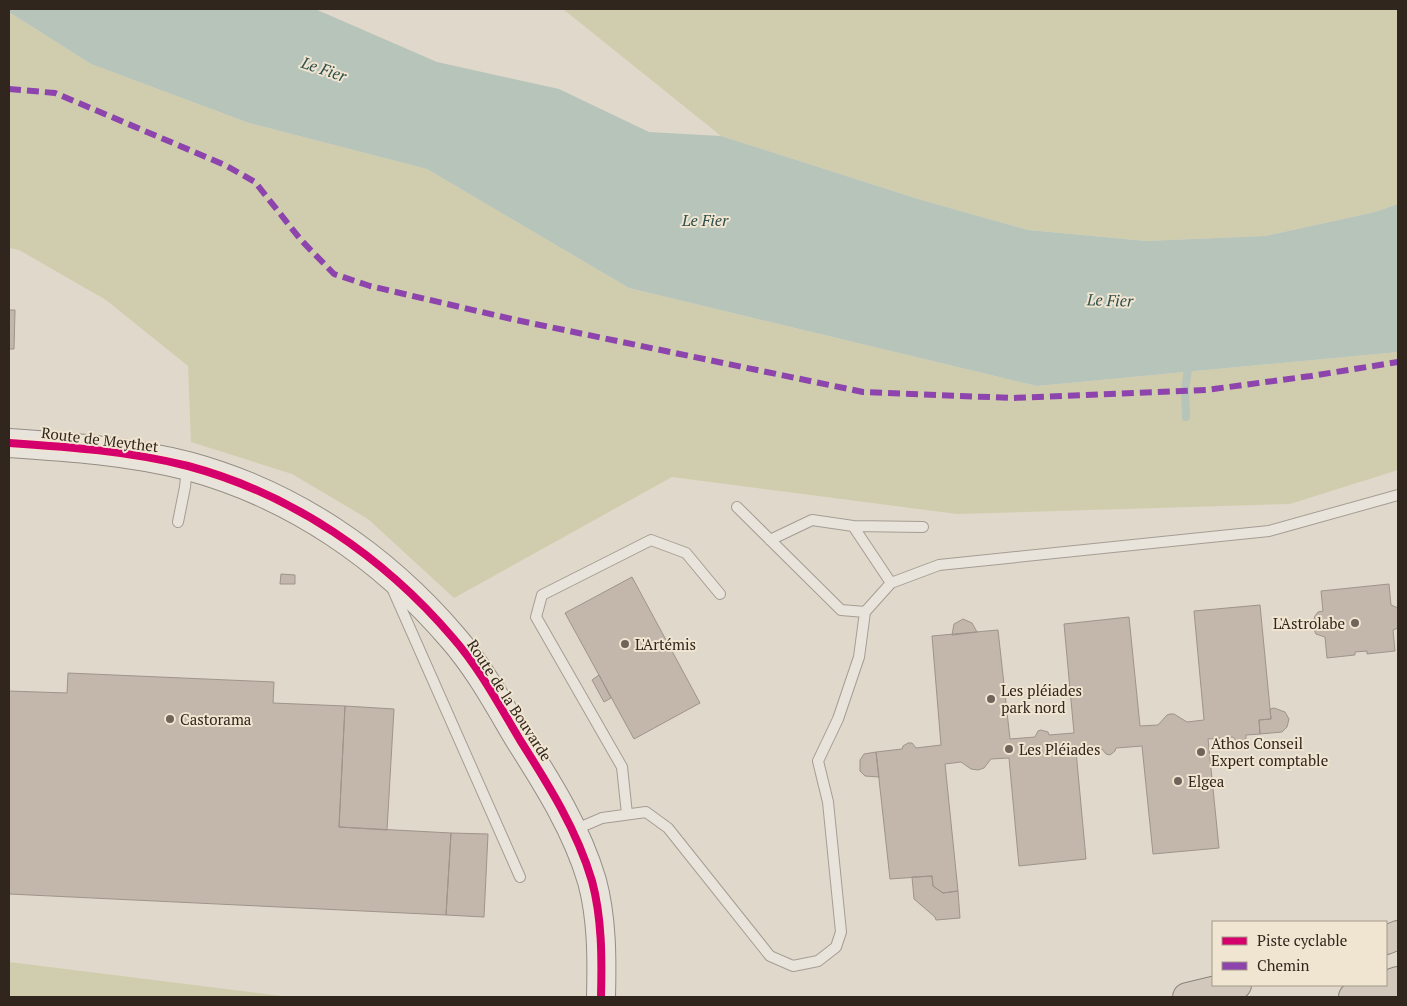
<svg xmlns="http://www.w3.org/2000/svg" width="1407" height="1006" font-family="'PT Serif',serif">
  <style>
    .green { fill: #d0cdae }
    .water { fill: #b6c4ba }
    .lines { fill: none; stroke-linecap: round; stroke-linejoin: round }
    .stream { stroke: #b6c4ba; stroke-width: 8 }
    .building { fill: #c3b7ac; stroke: #9f948a }
    .lane-casing { stroke: #a59d94; stroke-width: 12 }
    .secondary-casing { stroke: #948d84; stroke-width: 30 }
    .highway-casing { stroke: #8a837a; stroke-width: 30 }
    .lane { stroke: #e8e4db; stroke-width: 10 }
    .secondary { stroke: #e8e4db; stroke-width: 28 }
    .highway { stroke: #d2c8bc; stroke-width: 28 }
    .quiet { stroke: #8e44ad; stroke-width: 6; stroke-dasharray: 12 6; stroke-linecap: butt }
    .cycleway-casing { stroke: #f0e5d1; stroke-width: 11 }
    .cycleway { stroke: #d6006c; stroke-width: 8 }
    .poi-dot { fill: #6e645a; stroke: #f0e5d1; stroke-width: 2 }
    .labels { text-anchor: middle; dominant-baseline: central; stroke-width: 4; stroke-linejoin: round; paint-order: stroke }
    .street-label { font-size: 15px; fill: #31261e; stroke: #f0e5d1 }
    .poi-label { font-size: 15px; fill: #31261e; stroke: #f0e5d1; text-anchor: start }
    .water-label { font-size: 16px; font-style: italic; fill: #2f4f4b; stroke: #f0e5d1 }
  </style>
  <rect width="100%" height="100%" fill="#e0d8ca"/>
  <path class="green" d="M 563,9 L 1398,9 L 1398,204 L 1375,212 L 1265,236 L 1146,241 L 1028,230 L 918,199 L 721,136 Z
    M 9,12 L 91,64 L 249,123 L 427,169 L 629,288 L 1037,386 L 1398,352 L 1398,470 L 1290,504 L 957,514 L 672,477 L 454,598 L 368,519 L 292,474 L 191,442 L 188,366 L 106,300 L 19,250 L 9,248 Z
    M 9,962 L 290,997 L 9,997 Z"/>
  <path class="water" d="M 9,9 L 315,9 L 437,62 L 559,89 L 649,132 L 721,136 L 918,199 L 1028,230 L 1146,241 L 1265,236 L 1375,212 L 1398,204 L 1398,352 L 1037,386 L 629,288 L 427,169 L 249,123 L 91,64 L 9,12 Z"/>
  <g class="lines">
    <path class="stream" d="M 1186,417 L 1185,390 L 1189,362"/>
  </g>
  <path class="building" d="M 9,310 L 15,310 L 14,349 L 9,349 Z
    M 281,574 L 295,575 L 295,584 L 280,584 Z
    M 632,577 L 700,703 L 634,739 L 565,613 Z
    M 1389,584 L 1391,605 L 1398,608 L 1398,628 L 1393,630 L 1395,651 L 1367,654 L 1367,651 L 1355,652 L 1355,655 L 1327,658 L 1325,637 L 1316,634 L 1312,625 L 1315,616 L 1318,612 L 1323,611 L 1321,591 Z
    M 1260,605 L 1271,719 L 1259,720 L 1260,734 L 1246,735 L 1246,739 L 1240,742 L 1237,742 L 1233,737 L 1208,739 L 1219,848 L 1153,854 L 1142,746 L 1116,748 L 1115,751 L 1110,755 L 1106,754 L 1102,749 L 1076,751 L 1086,859 L 1019,866 L 1009,758 L 991,759 L 984,768 L 978,770 L 971,769 L 961,762 L 945,764 L 958,891 L 943,893 L 933,886 L 932,876 L 890,879 L 876,752 L 902,749 L 903,746 L 908,743 L 912,743 L 916,748 L 941,745 L 932,636 L 998,630 L 1010,739 L 1035,737 L 1038,731 L 1041,730 L 1048,732 L 1049,735 L 1074,733 L 1064,624 L 1129,617 L 1140,726 L 1158,725 L 1167,715 L 1170,714 L 1174,714 L 1187,722 L 1204,720 L 1194,611 Z
    M 963,619 L 972,623 L 977,632 L 952,635 L 954,624 Z
    M 68,673 L 274,682 L 273,703 L 345,706 L 339,827 L 451,833 L 446,915 L 9,894 L 9,691 L 67,693 Z
    M 599,675 L 611,698 L 604,702 L 592,680 Z
    M 345,706 L 394,709 L 387,830 L 339,827 Z
    M 1274,708 L 1285,712 L 1289,719 L 1287,727 L 1282,732 L 1260,734 L 1259,720 L 1271,719 L 1270,709 Z
    M 876,752 L 879,777 L 865,776 L 860,771 L 860,760 L 864,754 Z
    M 451,833 L 488,834 L 484,917 L 446,915 Z
    M 932,876 L 933,886 L 943,893 L 958,891 L 960,918 L 936,920 L 935,917 L 914,899 L 912,877 Z"/>
  <g class="lines">
    <g class="lane-casing">
      <path id="lane" d="M 737,507 L 841,610 L 865,612
        M 178,522 L 185,487 L 187,467
        M 853,526 L 923,527
        M 770,540 L 812,520 L 853,526 L 891,583
        M 393,590 L 520,877
        M 627,814 L 622,767 L 536,617 L 542,595 L 651,540 L 686,553 L 720,594
        M 574,830 L 602,818 L 646,812 L 668,828 L 770,956 L 793,966 L 818,961 L 836,947 L 841,932 L 828,802 L 818,761 L 838,719 L 859,657 L 865,612 L 891,583 L 939,565 L 1269,531 L 1398,495"/>
    </g>
    <g class="secondary-casing">
      <path id="secondary" d="M 9,443 C 69,447 129,451 188,466 C 292,494 383,556 453,638 C 480,669 499,705 520,740 C 548,784 577,830 592,881 C 602,918 602,958 601,997"/>
    </g>
    <g class="highway-casing">
      <path id="highway" d="M 1386,940 L 1398,935
        M 1187,997 L 1237,985
        M 1353,997 L 1398,981"/>
    </g>
    <use href="#lane" class="lane"/>
    <use href="#secondary" class="secondary"/>
    <use href="#highway" class="highway"/>
    <path class="quiet" d="M 9,89 L 55,93 L 225,165 L 255,182 L 301,240 L 334,274 L 370,286 L 516,320 L 863,392 L 1012,398 L 1206,390 L 1311,376 L 1398,362"/>
    <g class="cycleway-casing">
      <path id="cycleway" d="M 9,443 C 69,447 129,451 188,466 C 292,494 383,556 453,638 C 480,669 499,705 520,740 C 548,784 577,830 592,881 C 602,918 602,958 601,997"/>
    </g>
    <use href="#cycleway" class="cycleway"/>
  </g>
  <g class="poi-dot">
    <circle cx="1355" cy="623" r="5"/>
    <circle cx="625" cy="644" r="5"/>
    <circle cx="991" cy="699" r="5"/>
    <circle cx="170" cy="719" r="5"/>
    <circle cx="1009" cy="749" r="5"/>
    <circle cx="1201" cy="752" r="5"/>
    <circle cx="1178" cy="781" r="5"/>
  </g>
  <g class="labels">
    <g class="street-label">
      <text transform="translate(100 439) rotate(7)">Route de Meythet</text>
      <text transform="translate(510 700) rotate(57)">Route de la Bouvarde</text>
    </g>
    <g class="poi-label">
      <text x="1345" y="623" text-anchor="end">L'Astrolabe</text>
      <text x="635" y="644">L'Artémis</text>
      <text x="1001" y="690">Les pléiades<tspan x="1001" dy="17">park nord</tspan></text>
      <text x="180" y="719">Castorama</text>
      <text x="1211" y="743">Athos Conseil<tspan x="1211" dy="17">Expert comptable</tspan></text>
      <text x="1019" y="749">Les Pléiades</text>
      <text x="1188" y="781">Elgea</text>
    </g>
    <g class="water-label">
      <text transform="translate(324 69) rotate(19)">Le Fier</text>
      <text x="705" y="220">Le Fier</text>
      <text transform="translate(1110 300) rotate(2)">Le Fier</text>
    </g>
  </g>
  <rect width="1407" height="1006" fill="none" stroke="#31261e" stroke-width="20"/>
  <rect x="1212" y="921" width="175" height="65" fill="#f0e5d1" stroke="#a49989"/>
  <rect x="1222" y="937" width="25" height="8" fill="#d6006c" stroke="#a49989"/>
  <text x="1257" y="946" font-size="15" fill="#31261e">Piste cyclable</text>
  <rect x="1222" y="962" width="25" height="8" fill="#8e44ad" stroke="#a49989"/>
  <text x="1257" y="971" font-size="15" fill="#31261e">Chemin</text>
</svg>
